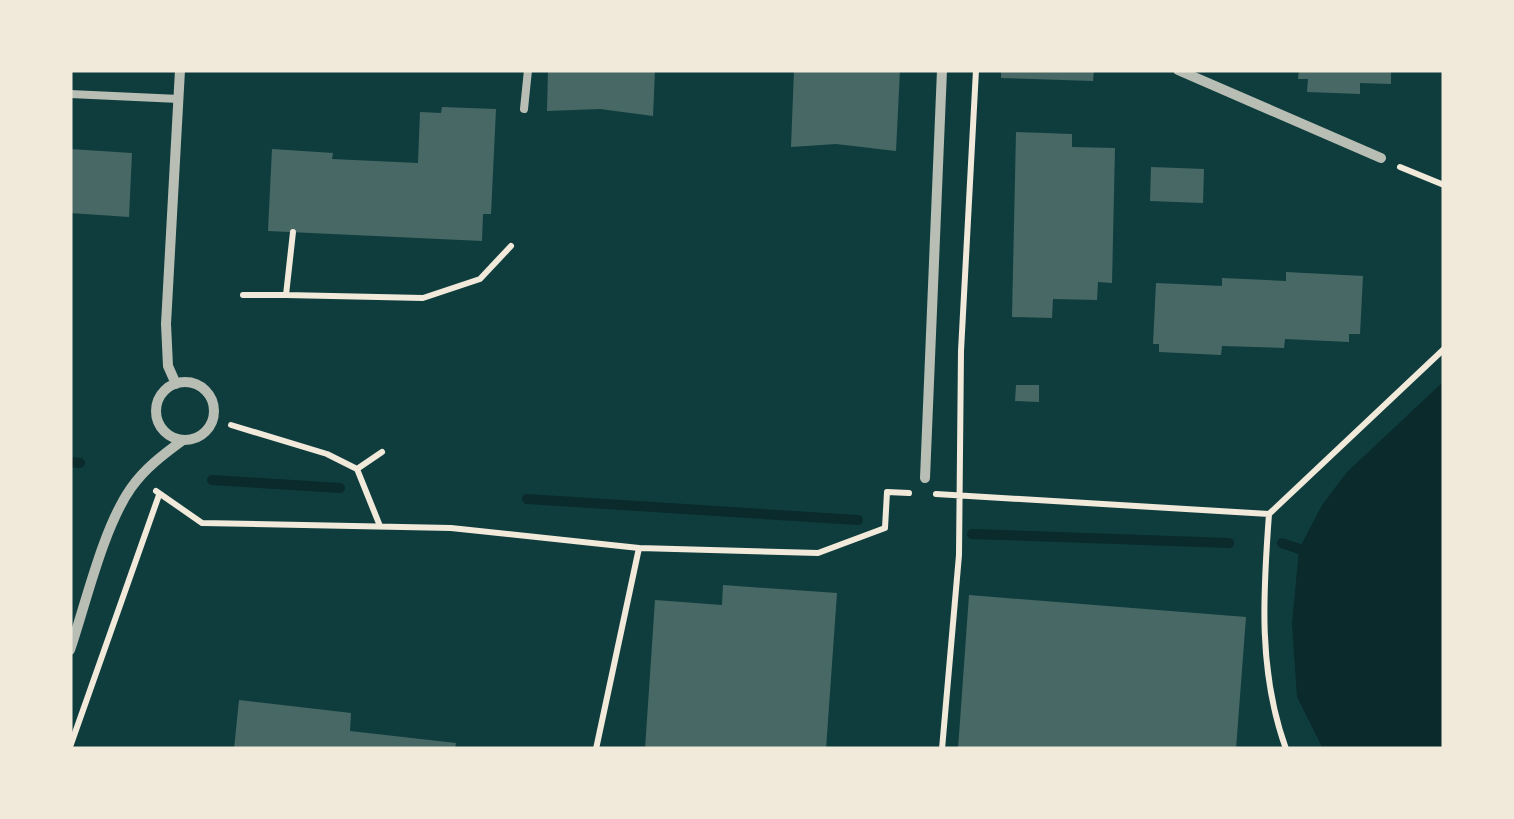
<svg xmlns="http://www.w3.org/2000/svg" width="1514" height="819" font-family="Spectral,serif">
  <style>
    .water { fill: #0a2a2b }
    .lines { fill: none; stroke-linecap: round; stroke-linejoin: round }
    .stream { stroke: #0a2a2b; stroke-width: 10 }
    .building { fill: #486865 }
    .path { stroke: #f1e9da; stroke-width: 6 }
    .service { stroke: #b8beb3; stroke-width: 8 }
    .minor { stroke: #b8beb3; stroke-width: 10 }
  </style>
  <rect width="100%" height="100%" fill="#0f3d3e"/>
  <path class="water" d="M 1444,381 L 1444,749 L 1323,749 L 1297,697 L 1292,624 L 1299,549 L 1322,505 L 1347,472 Z"/>
  <g class="lines">
    <path class="stream" d="M 70,462 L 80,463
      M 212,480 L 340,488
      M 527,499 L 858,520
      M 972,534 L 1229,543
      M 1282,543 L 1299,549"/>
  </g>
  <path class="building" d="M 548,70 L 655,70 L 653,116 L 600,109 L 547,111 Z
    M 794,70 L 900,70 L 896,151 L 836,144 L 791,147 Z
    M 1001,70 L 1094,70 L 1093,81 L 1001,78 Z
    M 1299,70 L 1391,70 L 1391,84 L 1360,83 L 1360,94 L 1307,92 L 1308,79 L 1298,79 Z
    M 442,107 L 496,109 L 491,214 L 483,214 L 482,241 L 268,231 L 272,149 L 333,153 L 332,159 L 418,163 L 420,112 L 441,113 Z
    M 1016,132 L 1072,134 L 1072,147 L 1115,148 L 1112,283 L 1098,282 L 1097,300 L 1053,299 L 1052,318 L 1012,317 Z
    M 70,149 L 132,153 L 129,217 L 70,213 Z
    M 1151,167 L 1204,169 L 1203,203 L 1150,201 Z
    M 1286,272 L 1363,276 L 1360,334 L 1349,334 L 1349,342 L 1285,339 L 1284,348 L 1222,346 L 1221,355 L 1159,352 L 1159,344 L 1153,344 L 1156,283 L 1222,286 L 1222,278 L 1286,281 Z
    M 1016,385 L 1039,385 L 1039,402 L 1015,401 Z
    M 723,585 L 837,593 L 826,749 L 645,749 L 655,600 L 722,605 Z
    M 969,595 L 1246,617 L 1236,749 L 958,749 Z
    M 239,700 L 351,713 L 350,731 L 456,743 L 455,749 L 234,749 Z"/>
  <g class="lines">
    <path class="path" d="M 1400,167 L 1444,185
      M 243,295 L 286,295 L 293,232
      M 286,295 L 423,298 L 480,279 L 511,246
      M 231,425 L 327,454 L 357,469 L 380,526
      M 357,469 L 382,452
      M 156,491 L 202,523 L 451,528 L 639,548 L 818,553 L 885,528 L 887,492 L 909,493
      M 936,494 L 1269,514
      M 70,747 L 159,495
      M 596,749 L 639,548
      M 942,749 L 959,555 L 961,351 L 976,70
      M 1286,749 C 1258,672 1263,594 1269,514 L 1444,349"/>
    <path class="service" d="M 70,94 L 179,99
      M 524,109 L 528,70"/>
    <path class="minor" d="M 1178,70 L 1381,158
      M156 411a29 29 0 1 1 58 0a29 29 0 1 1-58 0Z
      M 176,384 L 168,366 L 166,324 L 180,70
      M 925,478 L 942,70
      M 70,650 C 86,603 103,528 131,488 C 145,468 164,454 183,440"/>
  </g>
  <rect width="1514" height="819" fill="none" stroke="#f1e9da" stroke-width="145"/>
</svg>
